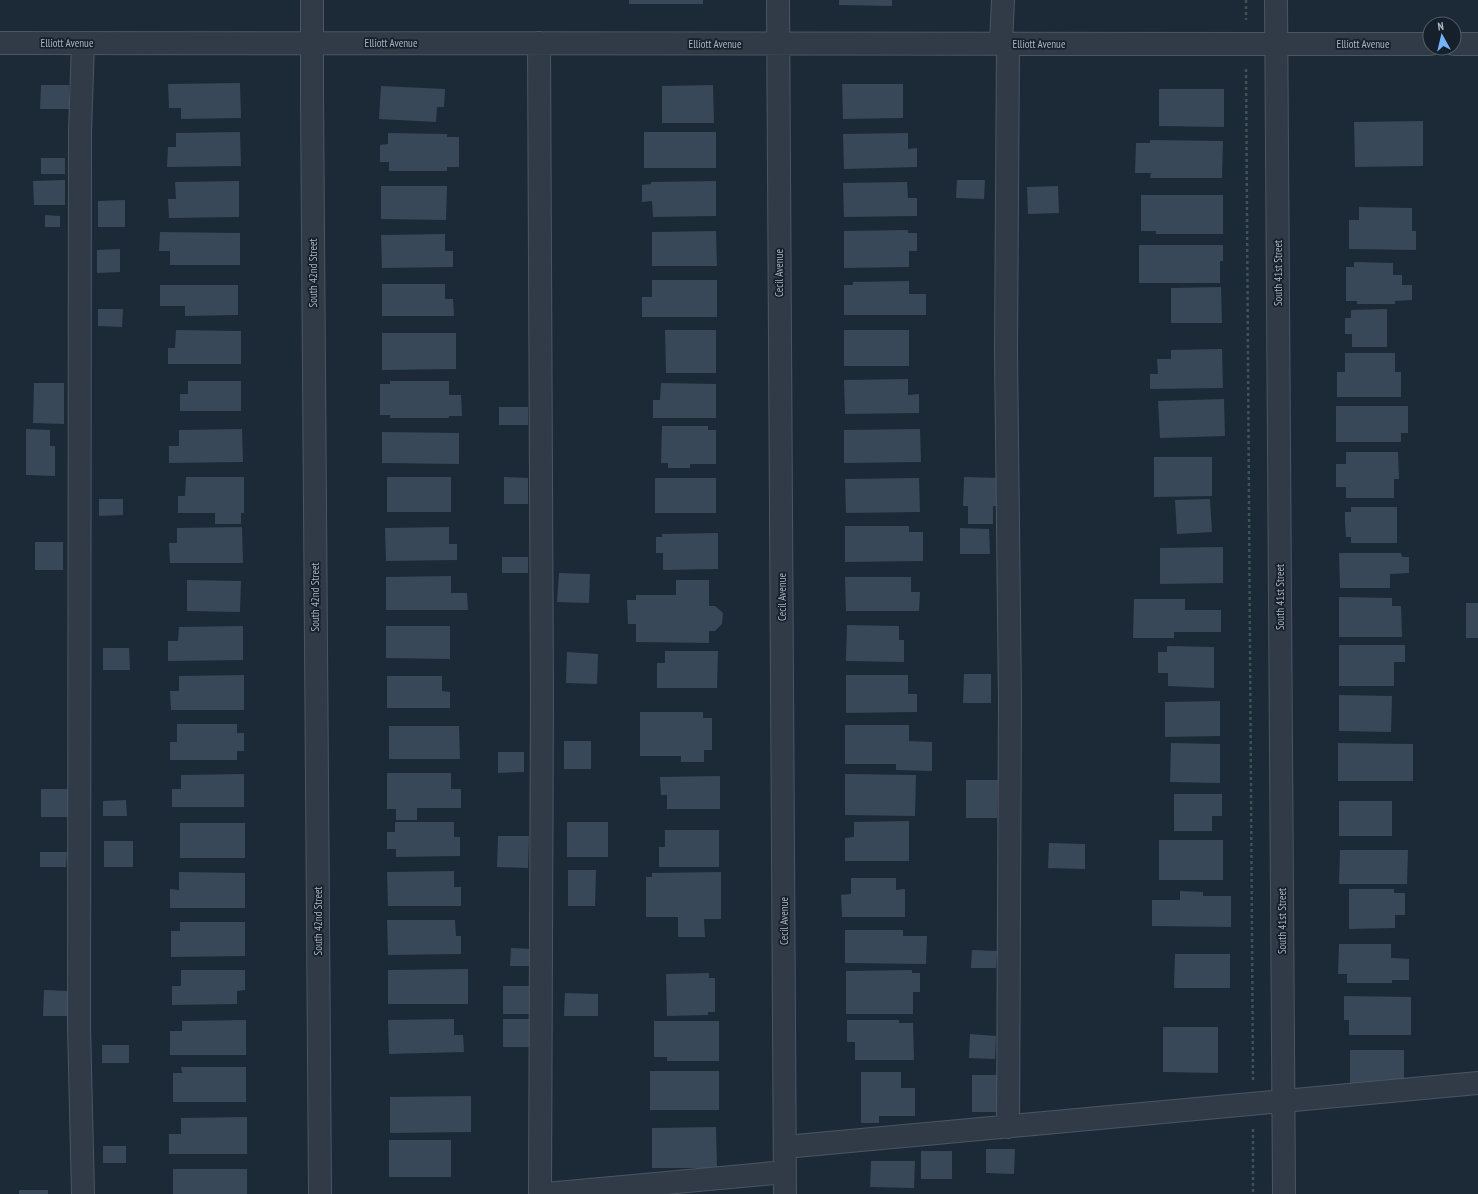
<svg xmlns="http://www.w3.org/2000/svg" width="1478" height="1194" font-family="'PT Sans Narrow',sans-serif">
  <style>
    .building { fill: #384858 }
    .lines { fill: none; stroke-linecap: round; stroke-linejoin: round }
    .minor-casing { stroke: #4b5662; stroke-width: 24 }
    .path { stroke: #3c5455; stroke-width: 2.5; stroke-dasharray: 3 3; stroke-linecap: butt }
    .minor { stroke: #303b47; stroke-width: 22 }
    .labels { text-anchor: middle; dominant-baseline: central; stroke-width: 3.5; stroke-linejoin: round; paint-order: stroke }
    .street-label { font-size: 11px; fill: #a9b6c5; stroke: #16202b }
  </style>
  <rect width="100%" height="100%" fill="#1c2a37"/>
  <path class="building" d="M 629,0 L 703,0 L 703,4 L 629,4 Z
    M 839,0 L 892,0 L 892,6 L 839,5 Z
    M 240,83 L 241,118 L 181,119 L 181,108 L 169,108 L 168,84 Z
    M 842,84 L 903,84 L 903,118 L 843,119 Z
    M 41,85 L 69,85 L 69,109 L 40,109 Z
    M 713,85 L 714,123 L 662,123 L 662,86 Z
    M 381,86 L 445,89 L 444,107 L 437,107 L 436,122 L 379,119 Z
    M 1159,89 L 1224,89 L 1224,127 L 1159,126 Z
    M 1423,121 L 1423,166 L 1355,167 L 1354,122 Z
    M 240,132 L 241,166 L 167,167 L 168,147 L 176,147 L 176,133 Z
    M 644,132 L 716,132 L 716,168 L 644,168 Z
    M 388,133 L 447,134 L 447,137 L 459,137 L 459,167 L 447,167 L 447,171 L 389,171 L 389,162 L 380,162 L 380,145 L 388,144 Z
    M 908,133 L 908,149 L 917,148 L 917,167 L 844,169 L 843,134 Z
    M 1150,140 L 1223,141 L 1222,178 L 1150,178 L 1151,173 L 1135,173 L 1136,143 L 1150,143 Z
    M 41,158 L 65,158 L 65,174 L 41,174 Z
    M 65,180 L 65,205 L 34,205 L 33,181 Z
    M 957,180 L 985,180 L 984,199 L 956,198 Z
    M 239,181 L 239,217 L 169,218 L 168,199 L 176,199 L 175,182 Z
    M 716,181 L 716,216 L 653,217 L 652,201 L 642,202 L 642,185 L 651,184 L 651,182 Z
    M 907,182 L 908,198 L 917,198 L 917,216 L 844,217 L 843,183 Z
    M 381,186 L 447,186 L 446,220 L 381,219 Z
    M 1058,186 L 1059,213 L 1028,214 L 1027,187 Z
    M 1141,195 L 1223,195 L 1223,234 L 1156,234 L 1156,231 L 1141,231 Z
    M 125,200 L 125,227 L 98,227 L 98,201 Z
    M 1359,207 L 1412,208 L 1412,231 L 1416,231 L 1416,250 L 1349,249 L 1349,220 L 1359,220 Z
    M 45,215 L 60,216 L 60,227 L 45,227 Z
    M 908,230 L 908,233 L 917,233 L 917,251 L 909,251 L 909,267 L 844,268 L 844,231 Z
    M 716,231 L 717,266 L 652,266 L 652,232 Z
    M 160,232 L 240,233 L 240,265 L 170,265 L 170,251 L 159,251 Z
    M 445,234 L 445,251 L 453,251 L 453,267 L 382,268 L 381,235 Z
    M 1139,245 L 1223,245 L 1223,261 L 1220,261 L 1220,283 L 1139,283 Z
    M 120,249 L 120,272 L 97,273 L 97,250 Z
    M 1354,262 L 1393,263 L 1393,275 L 1402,275 L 1402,285 L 1412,285 L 1412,300 L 1395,301 L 1395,304 L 1357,304 L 1357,301 L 1346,301 L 1346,267 L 1354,267 Z
    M 652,280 L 717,280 L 717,317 L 642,317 L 642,297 L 652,297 Z
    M 909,281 L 909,294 L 926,294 L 926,315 L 844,315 L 844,285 L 853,285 L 853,282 Z
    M 382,284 L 445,284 L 445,299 L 453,299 L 454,316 L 382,316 Z
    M 160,285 L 238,285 L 238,315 L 185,316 L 185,306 L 160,306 Z
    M 1221,287 L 1222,323 L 1171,323 L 1171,288 Z
    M 98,309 L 123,309 L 122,327 L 98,326 Z
    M 1387,309 L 1387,347 L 1352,347 L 1352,334 L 1345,334 L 1345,318 L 1351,318 L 1351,310 Z
    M 176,330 L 241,331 L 241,364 L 168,364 L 168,348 L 175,348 Z
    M 665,330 L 716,330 L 716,373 L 666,373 Z
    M 844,330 L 909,330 L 909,366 L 844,366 Z
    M 382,333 L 456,333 L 456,369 L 382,370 Z
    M 1222,349 L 1223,388 L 1150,389 L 1150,374 L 1158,374 L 1157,359 L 1171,359 L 1171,350 Z
    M 1345,353 L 1395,353 L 1395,372 L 1401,372 L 1401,397 L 1337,397 L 1337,372 L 1345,372 Z
    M 908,379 L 908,395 L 919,394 L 919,413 L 845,414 L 844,380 Z
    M 188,381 L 241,381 L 241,411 L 180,411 L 180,394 L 188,394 Z
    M 390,381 L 449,381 L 449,395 L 461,395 L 462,416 L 449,416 L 449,418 L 390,418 L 390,415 L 380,415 L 380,384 L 390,384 Z
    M 34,383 L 64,383 L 64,424 L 33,423 Z
    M 661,383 L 716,384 L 716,418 L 653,418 L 653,400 L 660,400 Z
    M 1224,399 L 1225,436 L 1160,438 L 1158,401 Z
    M 1336,406 L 1408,406 L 1408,433 L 1401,433 L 1401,442 L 1336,442 Z
    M 499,407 L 528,407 L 528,425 L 499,425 Z
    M 662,426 L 708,426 L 708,430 L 716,430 L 716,464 L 690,464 L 690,468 L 668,468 L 668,463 L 661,463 Z
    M 26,429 L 50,430 L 50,446 L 55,446 L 55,476 L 26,475 Z
    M 242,429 L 243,462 L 169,463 L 169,446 L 179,446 L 179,430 Z
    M 920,429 L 921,462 L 844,463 L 844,430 Z
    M 382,432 L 459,433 L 459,464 L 382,463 Z
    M 1346,452 L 1398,452 L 1399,479 L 1394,479 L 1394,498 L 1346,498 L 1346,487 L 1336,487 L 1336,464 L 1346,464 Z
    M 1154,457 L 1212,457 L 1212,496 L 1154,497 Z
    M 186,477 L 244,477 L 244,513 L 241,513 L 241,524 L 215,524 L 215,513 L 178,513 L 178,496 L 185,496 Z
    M 387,477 L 451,477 L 451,512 L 387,512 Z
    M 504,477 L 528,478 L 528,504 L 504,504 Z
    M 964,477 L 1000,478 L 1000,506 L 993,506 L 993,524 L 968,524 L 968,506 L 963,506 Z
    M 655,478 L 716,478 L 716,513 L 655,513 Z
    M 919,478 L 920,512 L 846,513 L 845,479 Z
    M 99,499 L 123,499 L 123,515 L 99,516 Z
    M 1210,499 L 1212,532 L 1177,534 L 1175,500 Z
    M 1351,507 L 1397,507 L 1397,543 L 1351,543 L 1351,537 L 1346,537 L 1345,522 L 1345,512 L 1351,512 Z
    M 845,526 L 909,526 L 909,532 L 923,532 L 923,561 L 845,562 Z
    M 242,527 L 243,563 L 170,563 L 169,543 L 177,543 L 177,528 Z
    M 449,527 L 449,544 L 457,544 L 457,560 L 386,561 L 385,528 Z
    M 960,528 L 989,529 L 990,554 L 960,554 Z
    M 718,533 L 718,569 L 663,570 L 663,553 L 656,553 L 656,537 L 662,537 L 662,534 Z
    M 35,542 L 63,542 L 63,570 L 35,570 Z
    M 1223,547 L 1223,583 L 1160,584 L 1160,548 Z
    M 1339,553 L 1401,553 L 1402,557 L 1409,557 L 1409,573 L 1390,574 L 1390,588 L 1340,588 Z
    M 502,557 L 528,557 L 528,573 L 502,573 Z
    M 559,573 L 590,574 L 589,603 L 557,602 Z
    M 451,576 L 451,593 L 467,593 L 468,610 L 386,610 L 386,577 Z
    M 845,577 L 911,577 L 911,592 L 920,592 L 919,611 L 846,611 Z
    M 187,580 L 241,581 L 240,612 L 187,611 Z
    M 676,580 L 709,580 L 709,606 L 715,606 L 723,613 L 722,624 L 715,631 L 709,631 L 709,643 L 636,642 L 636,624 L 628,624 L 627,600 L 636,600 L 636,595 L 676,595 Z
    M 1339,597 L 1392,598 L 1392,606 L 1401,606 L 1402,637 L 1339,637 Z
    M 1134,599 L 1185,599 L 1185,610 L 1221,610 L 1221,632 L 1174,632 L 1174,638 L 1133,638 Z
    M 1466,603 L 1478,603 L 1478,638 L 1466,638 Z
    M 847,625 L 899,626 L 899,640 L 904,640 L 904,662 L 846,661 Z
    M 243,626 L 243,660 L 168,661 L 168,641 L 178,641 L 179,627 Z
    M 386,626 L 450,626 L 450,659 L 386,658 Z
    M 1339,645 L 1405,645 L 1405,662 L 1394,662 L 1394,686 L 1339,686 Z
    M 1167,646 L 1214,647 L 1214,688 L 1168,686 L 1168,673 L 1158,673 L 1158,652 L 1167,652 Z
    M 103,648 L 129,648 L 130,670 L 103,670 Z
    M 665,651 L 718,651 L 717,688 L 657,688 L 657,663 L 665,663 Z
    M 567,652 L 598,654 L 597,684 L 566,683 Z
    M 964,674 L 991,674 L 991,703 L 963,703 Z
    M 244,675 L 244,710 L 171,710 L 170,691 L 179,691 L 179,676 Z
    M 846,675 L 908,675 L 908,694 L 917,694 L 917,712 L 846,713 Z
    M 387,676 L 442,676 L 442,691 L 450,692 L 450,708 L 387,708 Z
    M 1339,695 L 1392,696 L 1391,732 L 1339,731 Z
    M 1220,701 L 1220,736 L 1165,737 L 1165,702 Z
    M 640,712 L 703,712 L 703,718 L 712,718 L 712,750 L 704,750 L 704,762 L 681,762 L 681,756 L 640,756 Z
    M 177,724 L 237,724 L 237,733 L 244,733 L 244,751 L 237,751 L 237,760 L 170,760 L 170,742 L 177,742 Z
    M 845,725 L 909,725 L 909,741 L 932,742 L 932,771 L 896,770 L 896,764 L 845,764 Z
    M 389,726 L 459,726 L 460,759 L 389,759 Z
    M 564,741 L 591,741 L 591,769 L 564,769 Z
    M 1171,743 L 1220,744 L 1220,783 L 1170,782 Z
    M 1338,743 L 1413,744 L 1413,781 L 1338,781 Z
    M 498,752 L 524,752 L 524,772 L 498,773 Z
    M 387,773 L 451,773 L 451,789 L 461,789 L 461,808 L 417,808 L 417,820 L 396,820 L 396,809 L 387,809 Z
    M 244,774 L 244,807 L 172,807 L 172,789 L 181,789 L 181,775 Z
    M 845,774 L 916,775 L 915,816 L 845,815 Z
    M 720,776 L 720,809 L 667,809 L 667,795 L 661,795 L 660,777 Z
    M 966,780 L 998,780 L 997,818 L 966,818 Z
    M 41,789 L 69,789 L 69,817 L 41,817 Z
    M 1174,794 L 1222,794 L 1222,816 L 1212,816 L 1212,831 L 1174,831 Z
    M 126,800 L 127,816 L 103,816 L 103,801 Z
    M 1339,801 L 1392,801 L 1392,836 L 1339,836 Z
    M 909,821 L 909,861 L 845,861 L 845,838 L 854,837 L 854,822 Z
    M 395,822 L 454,822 L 454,837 L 460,837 L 460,856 L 396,857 L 396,849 L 387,849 L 387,832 L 395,832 Z
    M 567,822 L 608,822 L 608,857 L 567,857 Z
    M 180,823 L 245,823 L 245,858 L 180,858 Z
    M 665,830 L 719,830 L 719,867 L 659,867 L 659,847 L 665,847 Z
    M 498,836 L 529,836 L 528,868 L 497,867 Z
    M 1159,840 L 1223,840 L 1223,880 L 1159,880 Z
    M 104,841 L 133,841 L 133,867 L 104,867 Z
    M 1049,843 L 1085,844 L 1085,869 L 1048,868 Z
    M 1340,850 L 1408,850 L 1407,884 L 1339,884 Z
    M 40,852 L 67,852 L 66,867 L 40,867 Z
    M 568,870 L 596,870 L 595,906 L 568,906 Z
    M 454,871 L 454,887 L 461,887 L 461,906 L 388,906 L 387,872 Z
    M 179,872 L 245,873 L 245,908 L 170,908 L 170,889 L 179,890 Z
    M 721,872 L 721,919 L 704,919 L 705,937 L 678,937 L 678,917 L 646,917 L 646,877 L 652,877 L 652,873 Z
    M 851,878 L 896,878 L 896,890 L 905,889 L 905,917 L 842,917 L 841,895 L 851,894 Z
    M 1349,889 L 1394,889 L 1394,893 L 1405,893 L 1405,915 L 1395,915 L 1395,928 L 1349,929 Z
    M 1180,891 L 1203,892 L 1203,896 L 1231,896 L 1231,927 L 1152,926 L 1152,900 L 1180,900 Z
    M 387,920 L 455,920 L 456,936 L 461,936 L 461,954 L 388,955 Z
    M 180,922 L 245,922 L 245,956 L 171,957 L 171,931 L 180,931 Z
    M 845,930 L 903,930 L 903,936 L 927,936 L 926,964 L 845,963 Z
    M 1339,944 L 1391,944 L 1391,958 L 1409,959 L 1409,980 L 1392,980 L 1392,983 L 1347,983 L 1347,974 L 1338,974 Z
    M 511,948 L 532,949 L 532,966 L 510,966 Z
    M 972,950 L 997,951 L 996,968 L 971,968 Z
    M 1175,954 L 1230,954 L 1230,988 L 1174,988 Z
    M 468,969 L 468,1004 L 388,1004 L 388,970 Z
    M 181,970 L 245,970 L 245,990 L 237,991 L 237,1004 L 172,1005 L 172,986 L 181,986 Z
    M 912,970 L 912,973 L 920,973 L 920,992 L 913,992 L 913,1014 L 846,1014 L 846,971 Z
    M 709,973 L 709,978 L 715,978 L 715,1012 L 708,1012 L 708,1015 L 667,1016 L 666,974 Z
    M 503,986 L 530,986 L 531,1014 L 503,1014 Z
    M 44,990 L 69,991 L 68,1016 L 43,1016 Z
    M 565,993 L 598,994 L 598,1016 L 564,1016 Z
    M 1344,996 L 1411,997 L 1411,1035 L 1349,1035 L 1349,1020 L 1344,1020 Z
    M 454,1019 L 454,1035 L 463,1035 L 464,1052 L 389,1054 L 388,1020 Z
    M 503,1019 L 533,1019 L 533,1047 L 503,1047 Z
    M 246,1020 L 246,1055 L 170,1055 L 170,1031 L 182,1031 L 182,1021 Z
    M 847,1020 L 899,1020 L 899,1023 L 913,1023 L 914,1060 L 855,1060 L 855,1042 L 847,1042 Z
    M 654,1021 L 719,1021 L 719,1061 L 667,1061 L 667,1057 L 654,1057 Z
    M 1163,1027 L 1218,1027 L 1218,1073 L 1163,1072 Z
    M 970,1034 L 996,1036 L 995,1059 L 969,1058 Z
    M 102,1045 L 129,1045 L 129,1063 L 102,1063 Z
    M 1350,1050 L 1404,1050 L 1404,1080 L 1350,1085 Z
    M 181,1067 L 246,1067 L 246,1102 L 173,1102 L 173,1073 L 182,1073 Z
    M 650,1071 L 719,1071 L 719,1110 L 650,1110 Z
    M 861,1072 L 901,1072 L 901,1088 L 915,1088 L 915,1116 L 879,1116 L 879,1123 L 861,1123 Z
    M 972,1075 L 999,1075 L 998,1112 L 972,1112 Z
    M 471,1096 L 471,1132 L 390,1133 L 390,1097 Z
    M 247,1117 L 247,1154 L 169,1154 L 169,1134 L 181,1134 L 181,1118 Z
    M 716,1127 L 717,1168 L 652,1168 L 652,1128 Z
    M 389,1140 L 451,1140 L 451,1177 L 389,1177 Z
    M 103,1146 L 126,1146 L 126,1163 L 103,1163 Z
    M 986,1149 L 1015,1149 L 1014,1174 L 986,1173 Z
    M 921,1151 L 952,1151 L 952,1179 L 921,1179 Z
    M 871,1161 L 915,1161 L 914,1188 L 870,1187 Z
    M 173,1169 L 247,1169 L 247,1194 L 173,1194 Z
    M 19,1190 L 48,1190 L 48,1194 L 19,1194 Z"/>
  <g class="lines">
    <g class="minor-casing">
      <path id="minor" d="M 312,0 L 312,96 L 320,1194
        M 778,0 L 785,1194
        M 1276,0 L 1284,1194
        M 0,43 L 1430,44
        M 539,43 L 542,696 L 540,1194
        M 1001,44 L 1003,0
        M 1454,44 L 1478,44
        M 1008,1127 L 1010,701 L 1006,351 L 1008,44
        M 785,1147 L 1478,1083
        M 83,1194 L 79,1026 L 80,132 L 83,43
        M 546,1194 L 785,1172"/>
    </g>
    <path class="path" d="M 1246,0 L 1246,20
      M 1246,69 L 1253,1080
      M 1253,1129 L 1253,1194"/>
    <use href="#minor" class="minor"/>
  </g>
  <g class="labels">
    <g class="street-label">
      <text x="67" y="43">Elliott Avenue</text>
      <text x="391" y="43">Elliott Avenue</text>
      <text x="715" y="44">Elliott Avenue</text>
      <text x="1039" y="44">Elliott Avenue</text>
      <text x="1363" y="44">Elliott Avenue</text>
      <text transform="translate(313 273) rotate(-90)">South 42nd Street</text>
      <text transform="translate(779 273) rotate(-90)">Cecil Avenue</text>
      <text transform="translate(1278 273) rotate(-90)">South 41st Street</text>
      <text transform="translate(315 597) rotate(-90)">South 42nd Street</text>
      <text transform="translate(782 597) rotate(-90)">Cecil Avenue</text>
      <text transform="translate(1280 597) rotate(-90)">South 41st Street</text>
      <text transform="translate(318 921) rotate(-90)">South 42nd Street</text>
      <text transform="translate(784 921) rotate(-90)">Cecil Avenue</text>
      <text transform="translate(1282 921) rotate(-90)">South 41st Street</text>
    </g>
  </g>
  <g transform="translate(1442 36) rotate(352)"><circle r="19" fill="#16202b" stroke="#515c69"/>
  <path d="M0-3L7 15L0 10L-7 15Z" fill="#74b4ff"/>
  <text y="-6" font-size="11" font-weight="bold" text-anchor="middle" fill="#a9b6c5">N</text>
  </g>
</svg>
